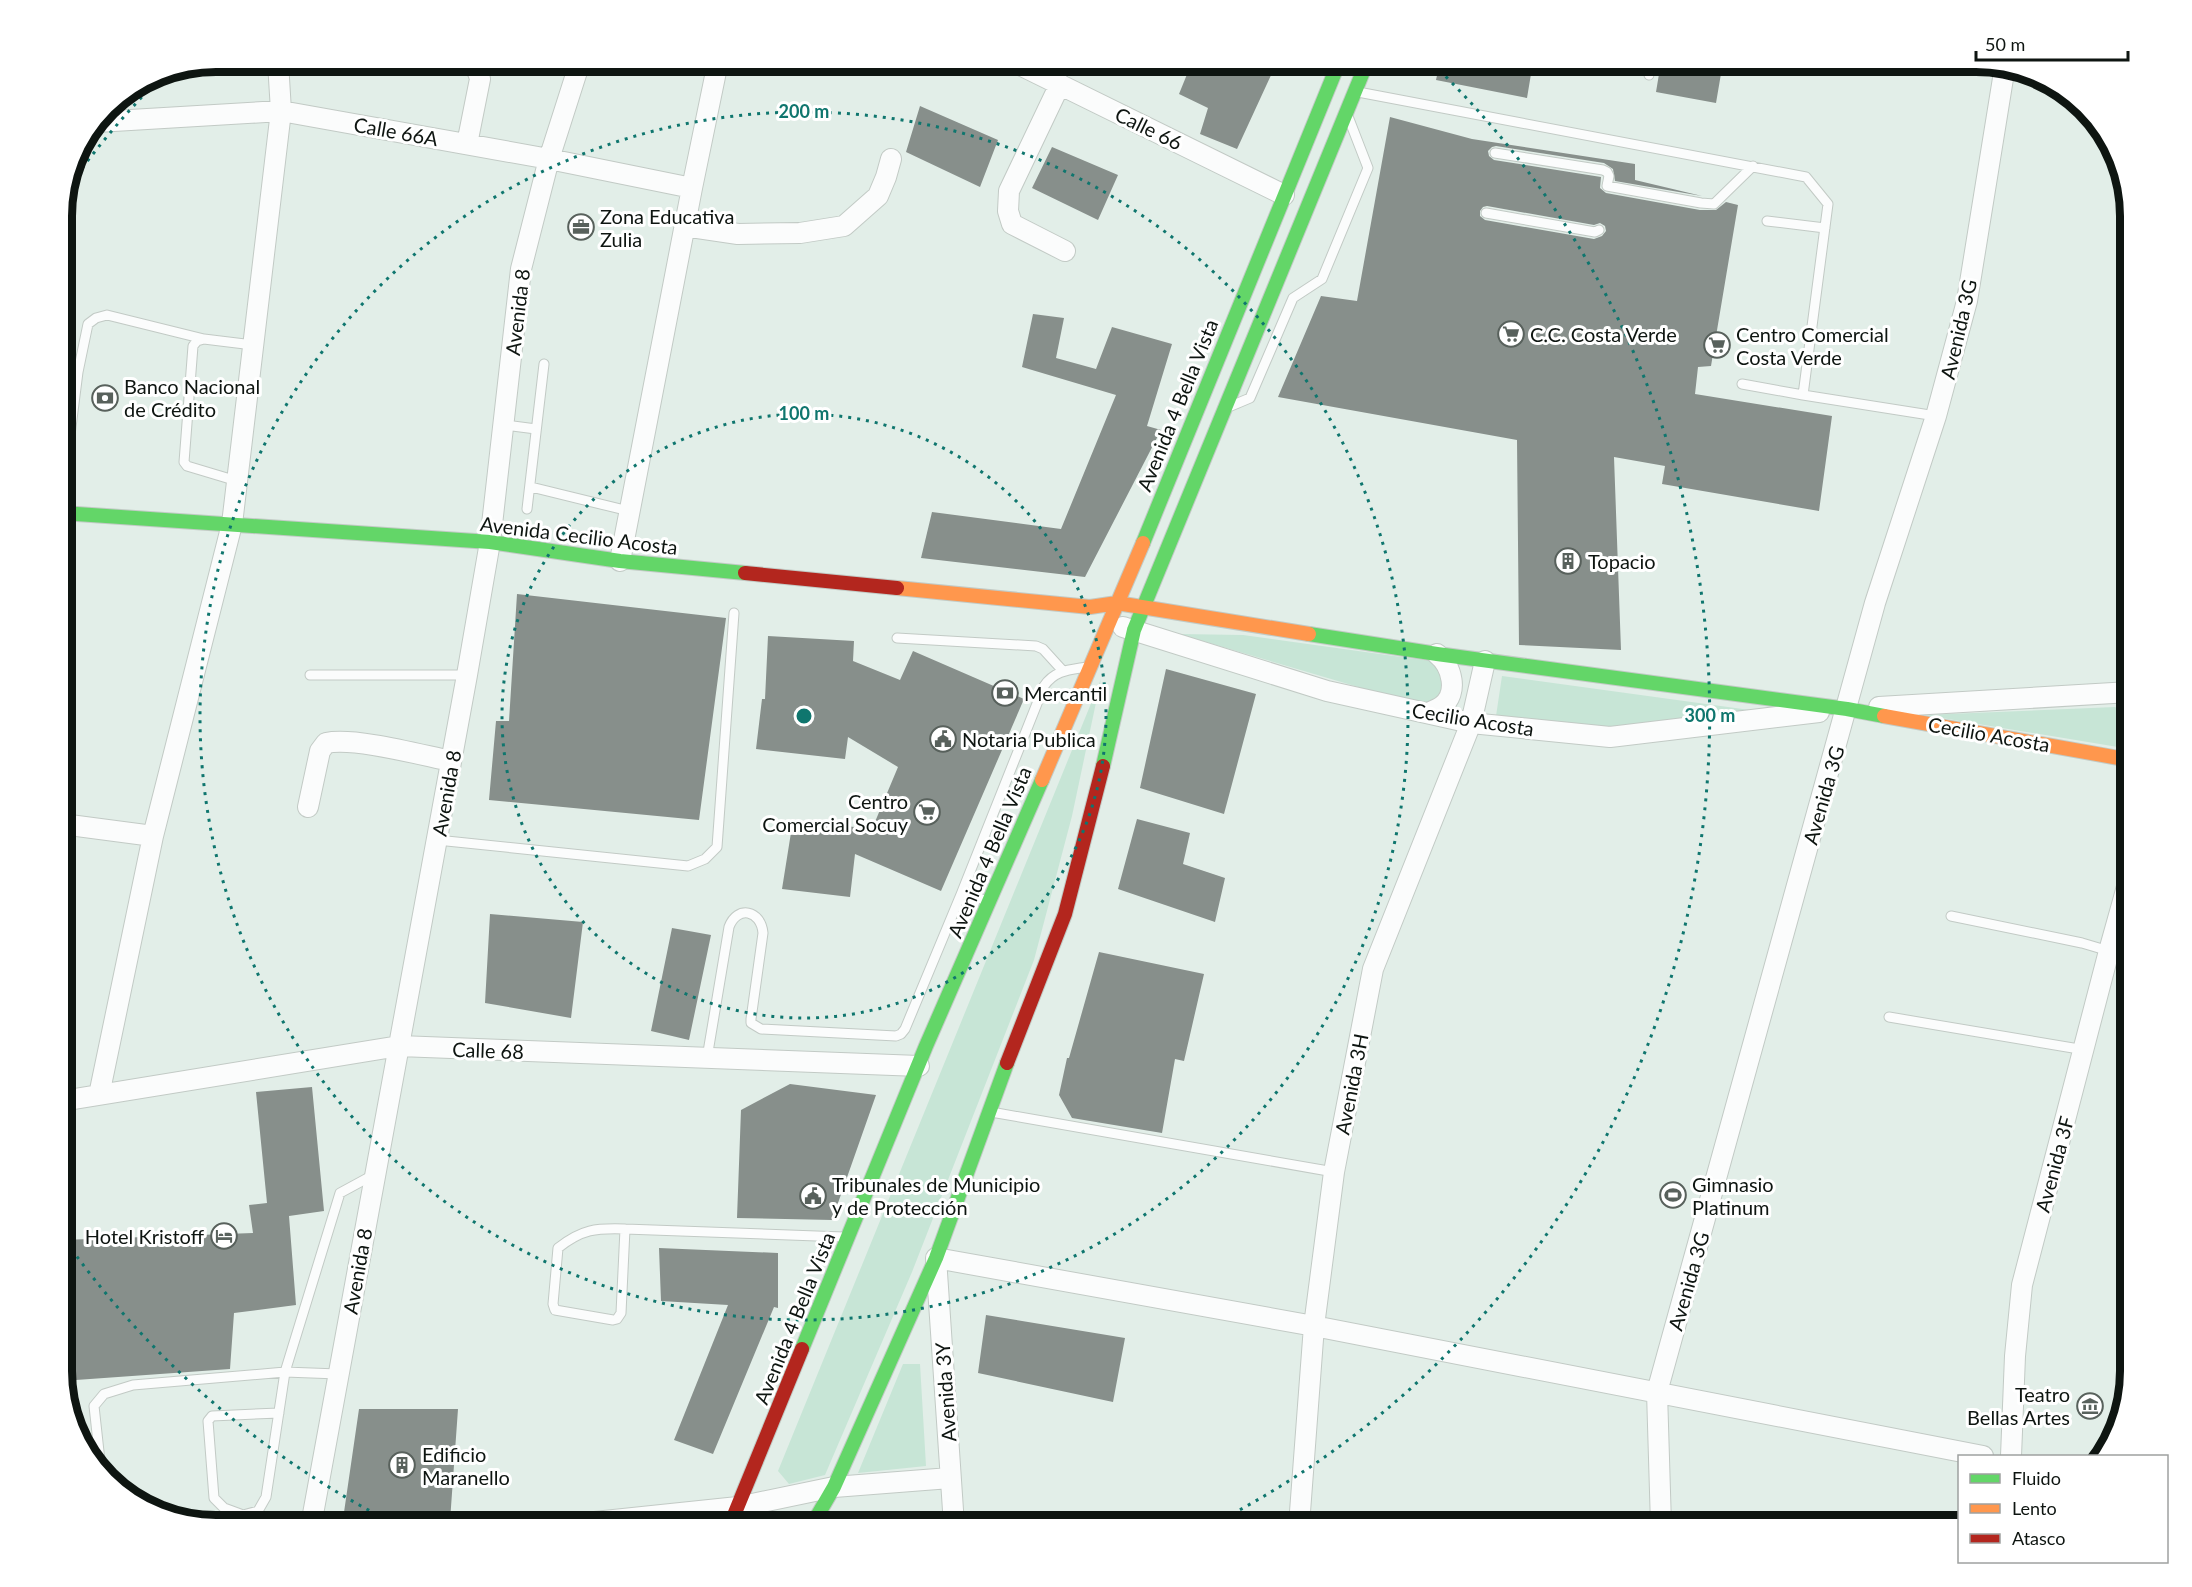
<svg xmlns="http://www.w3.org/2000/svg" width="2192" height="1587" font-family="Lato,sans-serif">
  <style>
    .green { fill: #c7e5d6 }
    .building { fill: #878f8b; fill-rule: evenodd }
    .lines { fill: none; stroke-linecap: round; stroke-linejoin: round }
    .lane-casing { stroke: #c2cac5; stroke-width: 11 }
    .street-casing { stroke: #c2cac5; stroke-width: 22 }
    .fast-casing { stroke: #c2cac5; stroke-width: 16 }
    .slow-casing { stroke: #c2cac5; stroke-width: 16 }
    .jam-casing { stroke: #c2cac5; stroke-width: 16 }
    .lane { stroke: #fbfcfc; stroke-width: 9 }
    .street { stroke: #fbfcfc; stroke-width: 20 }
    .fast { stroke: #63d668; stroke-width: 14 }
    .slow { stroke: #ff974d; stroke-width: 14 }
    .jam { stroke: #b3261e; stroke-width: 14 }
    .ring { fill: none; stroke: #0f766e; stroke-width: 3; stroke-dasharray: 3 6 }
    .labels { text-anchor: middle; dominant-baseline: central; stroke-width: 6; stroke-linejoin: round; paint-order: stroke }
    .street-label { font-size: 20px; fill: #0e1511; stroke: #fff }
    .poi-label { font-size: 20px; fill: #0e1511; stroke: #fff; text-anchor: start }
    .rim { fill: none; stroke: #0e1511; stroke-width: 8 }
    .centre { fill: #0f766e; stroke: #fff; stroke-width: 3 }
    .ring-label { font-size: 18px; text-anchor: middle; font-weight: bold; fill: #0f766e; stroke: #fff; stroke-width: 6; stroke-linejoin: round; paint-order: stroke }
  </style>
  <rect width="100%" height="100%" fill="#e2eee8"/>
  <path class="green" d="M 1179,634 L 1243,635 L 1430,661 L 1445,679 L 1442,694 L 1426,707 Z
    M 1502,676 L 1757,711 L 1610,729 L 1496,716 Z
    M 1101,679 L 1072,816 L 1034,960 L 912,1272 L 825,1475 L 789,1484 L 778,1471 Z
    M 2115,707 L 2130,717 L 2130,749 L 1924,715 Z
    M 903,1364 L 920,1364 L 926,1466 L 858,1473 Z"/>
  <path class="building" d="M 1192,62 L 1212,62 L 1230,69 L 1235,62 L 1277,62 L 1237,149 L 1200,134 L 1208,108 L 1179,94 Z
    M 1440,62 L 1533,62 L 1527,98 L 1436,80 Z
    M 1661,62 L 1723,62 L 1716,103 L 1656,92 Z
    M 920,106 L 998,140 L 980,187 L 906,152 Z
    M 1390,117 L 1472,139 L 1635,164 L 1635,180 L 1702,196 L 1615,181 L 1613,169 L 1604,163 L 1496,146 L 1492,147 L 1488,151 L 1489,156 L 1494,160 L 1601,177 L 1600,188 L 1606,193 L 1700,210 L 1716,210 L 1726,202 L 1738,205 L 1711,366 L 1698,367 L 1695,394 L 1832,416 L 1819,511 L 1662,484 L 1665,466 L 1614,457 L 1621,650 L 1519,645 L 1517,440 L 1278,397 L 1321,296 L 1357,301 ZM 1487,206 L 1594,225 L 1600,223 L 1605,226 L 1606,231 L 1602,236 L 1594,239 L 1485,220 L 1480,216 L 1480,211 L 1483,207 Z
    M 1052,147 L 1118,175 L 1098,220 L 1032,188 Z
    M 1033,314 L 1064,318 L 1056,358 L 1096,369 L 1112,327 L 1172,344 L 1147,426 L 1161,430 L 1085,577 L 921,558 L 932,512 L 1061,529 L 1116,395 L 1022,367 Z
    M 517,594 L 726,618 L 699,820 L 489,800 L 496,721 L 509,721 Z
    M 768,636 L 854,641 L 853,661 L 900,680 L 913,651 L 1024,699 L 941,891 L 855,854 L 850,897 L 782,889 L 793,820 L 872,829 L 898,767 L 848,737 L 845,759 L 756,749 L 762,699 L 765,699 Z
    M 1166,669 L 1256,694 L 1224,814 L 1140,788 Z
    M 1137,819 L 1190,833 L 1183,864 L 1225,878 L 1215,922 L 1118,889 Z
    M 490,914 L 583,922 L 571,1018 L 485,1003 Z
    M 672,928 L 711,935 L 689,1040 L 651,1031 Z
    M 1099,952 L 1204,974 L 1184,1061 L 1175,1059 L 1162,1133 L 1072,1118 L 1059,1095 L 1067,1058 L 1069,1058 Z
    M 790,1084 L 876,1095 L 832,1220 L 737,1218 L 741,1110 Z
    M 312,1087 L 324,1211 L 289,1216 L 296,1305 L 234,1313 L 230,1369 L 62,1381 L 62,1240 L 253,1233 L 249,1205 L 267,1203 L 256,1092 Z
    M 659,1248 L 778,1253 L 778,1308 L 774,1307 L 713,1454 L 674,1440 L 728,1305 L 661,1301 Z
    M 986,1315 L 1125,1338 L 1113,1402 L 978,1373 Z
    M 359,1409 L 458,1409 L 450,1521 L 342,1526 Z"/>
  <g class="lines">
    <g class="lane-casing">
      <path id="lane" d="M 1649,75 L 1651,62
        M 1358,92 L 1806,177 L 1828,204 L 1803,395 L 1936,416
        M 1495,153 L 1603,170 L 1607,172 L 1609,176 L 1607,186 L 1701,203 L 1714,204 L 1753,166
        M 1486,213 L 1595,232 L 1599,230
        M 1767,221 L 1825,228
        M 1742,384 L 1803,395
        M 1231,406 L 1250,398 L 1293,298 L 1322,279 L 1368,168 L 1349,119
        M 505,425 L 536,429
        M 237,481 L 187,466 L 184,462 L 193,346 L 197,341 L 204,339 L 253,345
        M 531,487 L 629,511
        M 62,498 L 78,372 L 88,324 L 96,318 L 107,315 L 204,339
        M 527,509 L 544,364
        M 897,638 L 1036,646 L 1043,649 L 1063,671
        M 310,675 L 467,675
        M 437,840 L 688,866 L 705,859 L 717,847 L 734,613
        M 962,892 L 1044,686 C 1055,670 1069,670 1087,667
        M 1951,916 L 2082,943 L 2109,951
        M 1889,1017 L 2085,1050
        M 707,1058 L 729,927 C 737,905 761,910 763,933 L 751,1019 L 751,1023 L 761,1029 L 896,1036 L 901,1034 L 905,1029 L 962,892 L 987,901
        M 991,1112 L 1334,1172
        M 625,1229 L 621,1313 L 617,1319 L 613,1320 L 555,1310 L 553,1304 L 558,1248 C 582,1229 596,1228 625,1229 L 844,1237
        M 279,1413 L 212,1416 L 208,1421 L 214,1498 L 224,1508 L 243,1515 L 258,1511 L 266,1497 L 285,1372 L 340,1193 L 375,1174
        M 101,1470 L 94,1406 L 104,1394 L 133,1385 L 285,1372 L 338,1374"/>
    </g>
    <g class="street-casing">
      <path id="street" d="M 464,62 L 477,69 L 480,79 L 467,144
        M 1014,62 L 1284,195
        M 1060,84 L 1009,191 L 1008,211 L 1012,224 L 1065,251
        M 97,122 L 281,111 L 549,159 L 692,188
        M 684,226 L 738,234 L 800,233 L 844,226 L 878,196 L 886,177 L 891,159
        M 620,561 L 692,188 L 718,62
        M 1123,627 L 1327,691 L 1471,723 L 1610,737 L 1819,712
        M 1879,707 L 2130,692
        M 1428,713 C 1432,711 1438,709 1442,706 C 1459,693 1452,666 1437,654
        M 308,807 L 320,751 L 326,743 C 355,737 421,755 451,761
        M 62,824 L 153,836
        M 99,1095 L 153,836 L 232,524 L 281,111 L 278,62
        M 62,1101 L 399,1046 L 919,1066
        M 2011,1456 L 2015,1356 L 2022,1285 L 2109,951 L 2130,876
        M 311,1525 L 467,675 L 490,542 L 521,269 L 549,159 L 580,62
        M 566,1525 L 738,1507 L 834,1487 L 950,1478
        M 954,1525 L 936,1258 L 1314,1326 L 1983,1456
        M 1299,1525 L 1314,1326 L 1334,1172 L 1373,969 L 1471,723 L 1485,661
        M 1661,1525 L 1657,1392 L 1875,603 L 1936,416 L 1967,301 L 2005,66"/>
    </g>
    <g class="fast-casing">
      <path id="fast" d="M 62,513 L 490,542 L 620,561 L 745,573
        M 1143,543 L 1339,62
        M 1309,634 L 1437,654 L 1847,709 L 1884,716
        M 1103,766 L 1134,630 L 1367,62
        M 802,1349 L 926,1046 L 1042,780
        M 812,1525 L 834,1487 L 936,1258 L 1007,1063"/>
    </g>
    <g class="slow-casing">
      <path id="slow" d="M 897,588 L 1090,607 L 1117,603 L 1309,634
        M 1884,716 L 2130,760
        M 1042,780 L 1143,543"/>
    </g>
    <g class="jam-casing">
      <path id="jam" d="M 745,573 L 897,588
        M 1007,1063 L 1065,914 L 1103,766
        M 730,1525 L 802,1349"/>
    </g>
    <use href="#lane" class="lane"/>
    <use href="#street" class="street"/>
    <use href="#fast" class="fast"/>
    <use href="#slow" class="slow"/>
    <use href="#jam" class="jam"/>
  </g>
  <g class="ring">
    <circle cx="804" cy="716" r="302"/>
    <circle cx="804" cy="716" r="604"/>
    <path d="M393 1523A906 906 0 0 1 62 1236M66 190A906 906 0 0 1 163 75M1433 64A906 906 0 0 1 1215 1523"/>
  </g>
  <defs>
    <g id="office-ring" transform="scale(1.35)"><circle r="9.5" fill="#fff" stroke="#58615c" stroke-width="1.5"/><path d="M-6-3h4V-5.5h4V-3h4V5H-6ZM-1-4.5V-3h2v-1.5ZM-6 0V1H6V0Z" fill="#58615c"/></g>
    <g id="supermarket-ring" transform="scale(1.35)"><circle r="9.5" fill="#fff" stroke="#58615c" stroke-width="1.5"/><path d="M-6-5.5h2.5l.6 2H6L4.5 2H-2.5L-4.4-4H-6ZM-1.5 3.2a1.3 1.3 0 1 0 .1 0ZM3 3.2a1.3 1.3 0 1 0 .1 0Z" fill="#58615c"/></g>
    <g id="bank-ring" transform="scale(1.35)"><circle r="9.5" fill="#fff" stroke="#58615c" stroke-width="1.5"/><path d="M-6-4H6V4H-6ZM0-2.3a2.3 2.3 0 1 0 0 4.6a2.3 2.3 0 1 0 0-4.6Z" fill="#58615c"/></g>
    <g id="building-ring" transform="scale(1.35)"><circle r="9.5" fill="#fff" stroke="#58615c" stroke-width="1.5"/><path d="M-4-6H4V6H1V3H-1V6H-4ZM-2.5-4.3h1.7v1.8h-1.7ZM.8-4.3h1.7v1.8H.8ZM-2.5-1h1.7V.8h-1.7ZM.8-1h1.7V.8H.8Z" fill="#58615c"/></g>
    <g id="civic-ring" transform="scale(1.35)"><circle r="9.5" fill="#fff" stroke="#58615c" stroke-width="1.5"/><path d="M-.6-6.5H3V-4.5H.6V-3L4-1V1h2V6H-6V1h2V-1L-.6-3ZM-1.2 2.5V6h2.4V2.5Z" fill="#58615c"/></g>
    <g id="stadium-ring" transform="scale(1.35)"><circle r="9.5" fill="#fff" stroke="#58615c" stroke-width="1.5"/><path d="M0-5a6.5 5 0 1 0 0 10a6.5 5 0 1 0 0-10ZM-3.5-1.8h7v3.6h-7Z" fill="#58615c"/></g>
    <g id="hotel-ring" transform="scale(1.35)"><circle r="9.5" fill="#fff" stroke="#58615c" stroke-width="1.5"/><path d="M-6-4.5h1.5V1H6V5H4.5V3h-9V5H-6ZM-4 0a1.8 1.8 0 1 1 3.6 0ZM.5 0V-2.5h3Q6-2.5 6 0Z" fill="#58615c"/></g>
    <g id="museum-ring" transform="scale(1.35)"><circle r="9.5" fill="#fff" stroke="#58615c" stroke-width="1.5"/><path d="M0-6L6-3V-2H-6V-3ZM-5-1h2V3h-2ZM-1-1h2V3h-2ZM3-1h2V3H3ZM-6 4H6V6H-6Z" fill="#58615c"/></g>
  </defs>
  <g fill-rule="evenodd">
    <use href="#office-ring" x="581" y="227"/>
    <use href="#supermarket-ring" x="1511" y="334"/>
    <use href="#supermarket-ring" x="1717" y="345"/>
    <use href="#bank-ring" x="105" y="398"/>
    <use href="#building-ring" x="1568" y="561"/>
    <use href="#bank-ring" x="1005" y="693"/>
    <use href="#civic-ring" x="943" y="739"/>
    <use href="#supermarket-ring" x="927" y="812"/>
    <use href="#stadium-ring" x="1673" y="1195"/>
    <use href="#civic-ring" x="813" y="1196"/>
    <use href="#hotel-ring" x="224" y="1236"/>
    <use href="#museum-ring" x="2090" y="1406"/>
    <use href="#building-ring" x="402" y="1465"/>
  </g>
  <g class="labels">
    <g class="street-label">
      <text transform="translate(1149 128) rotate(26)">Calle 66</text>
      <text transform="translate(396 131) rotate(10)">Calle 66A</text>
      <text transform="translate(517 312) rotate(-83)">Avenida 8</text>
      <text transform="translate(1958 329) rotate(-77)">Avenida 3G</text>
      <text transform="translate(1177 405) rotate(-68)">Avenida 4 Bella Vista</text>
      <text transform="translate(579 535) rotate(7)">Avenida Cecilio Acosta</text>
      <text transform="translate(1473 719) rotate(9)">Cecilio Acosta</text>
      <text transform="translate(1989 734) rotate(10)">Cecilio Acosta</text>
      <text transform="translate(446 793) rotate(-80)">Avenida 8</text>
      <text transform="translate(1823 795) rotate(-74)">Avenida 3G</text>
      <text transform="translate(989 852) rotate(-67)">Avenida 4 Bella Vista</text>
      <text transform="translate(488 1050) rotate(2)">Calle 68</text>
      <text transform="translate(1351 1084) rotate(-79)">Avenida 3H</text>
      <text transform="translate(2054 1164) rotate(-75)">Avenida 3F</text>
      <text transform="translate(357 1271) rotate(-80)">Avenida 8</text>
      <text transform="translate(1688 1281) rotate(-74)">Avenida 3G</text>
      <text transform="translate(794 1318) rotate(-68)">Avenida 4 Bella Vista</text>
      <text transform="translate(945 1392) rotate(-94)">Avenida 3Y</text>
    </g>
    <g class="poi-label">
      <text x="600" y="216">Zona Educativa<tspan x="600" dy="23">Zulia</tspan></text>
      <text x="1530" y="334">C.C. Costa Verde</text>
      <text x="1736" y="334">Centro Comercial<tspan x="1736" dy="23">Costa Verde</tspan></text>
      <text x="124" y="386">Banco Nacional<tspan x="124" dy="23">de Crédito</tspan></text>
      <text x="1588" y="561">Topacio</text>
      <text x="1024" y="693">Mercantil</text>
      <text x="962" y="739">Notaria Publica</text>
      <text x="908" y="801" text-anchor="end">Centro<tspan x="908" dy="23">Comercial Socuy</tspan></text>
      <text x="832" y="1184">Tribunales de Municipio<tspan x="832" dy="23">y de Protección</tspan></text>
      <text x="1692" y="1184">Gimnasio<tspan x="1692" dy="23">Platinum</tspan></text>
      <text x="204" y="1236" text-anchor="end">Hotel Kristoff</text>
      <text x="2070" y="1394" text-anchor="end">Teatro<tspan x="2070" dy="23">Bellas Artes</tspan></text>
      <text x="422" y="1454">Edificio<tspan x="422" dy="23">Maranello</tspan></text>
    </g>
  </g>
  <path d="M0 0H2192V1587H0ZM216 72H1976A144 144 0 0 1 2120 216V1371A144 144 0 0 1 1976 1515H216A144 144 0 0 1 72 1371V216A144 144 0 0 1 216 72Z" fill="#fff" fill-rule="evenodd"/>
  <path class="rim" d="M216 72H1976A144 144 0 0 1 2120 216V1371A144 144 0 0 1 1976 1515H216A144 144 0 0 1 72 1371V216A144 144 0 0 1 216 72Z"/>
  <circle cx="804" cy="716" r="9" class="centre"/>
  <g class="ring-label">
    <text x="804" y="118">200 m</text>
    <text x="804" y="420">100 m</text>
    <text x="1710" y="722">300 m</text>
  </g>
  <rect x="1958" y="1455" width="210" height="108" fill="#ffffff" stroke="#9fa1a0" stroke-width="1.5"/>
  <rect x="1970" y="1474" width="30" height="9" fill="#63d668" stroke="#9fa1a0" stroke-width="1.5"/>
  <text x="2012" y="1485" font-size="18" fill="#0e1511">Fluido</text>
  <rect x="1970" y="1504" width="30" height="9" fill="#ff974d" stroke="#9fa1a0" stroke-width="1.5"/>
  <text x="2012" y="1515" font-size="18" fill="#0e1511">Lento</text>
  <rect x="1970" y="1534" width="30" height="9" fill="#b3261e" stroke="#9fa1a0" stroke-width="1.5"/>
  <text x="2012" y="1545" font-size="18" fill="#0e1511">Atasco</text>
  <path d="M1976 51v9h152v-9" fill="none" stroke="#0e1511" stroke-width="3"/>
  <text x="1985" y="51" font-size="18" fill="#0e1511" stroke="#ffffff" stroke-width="4.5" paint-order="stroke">50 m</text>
</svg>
